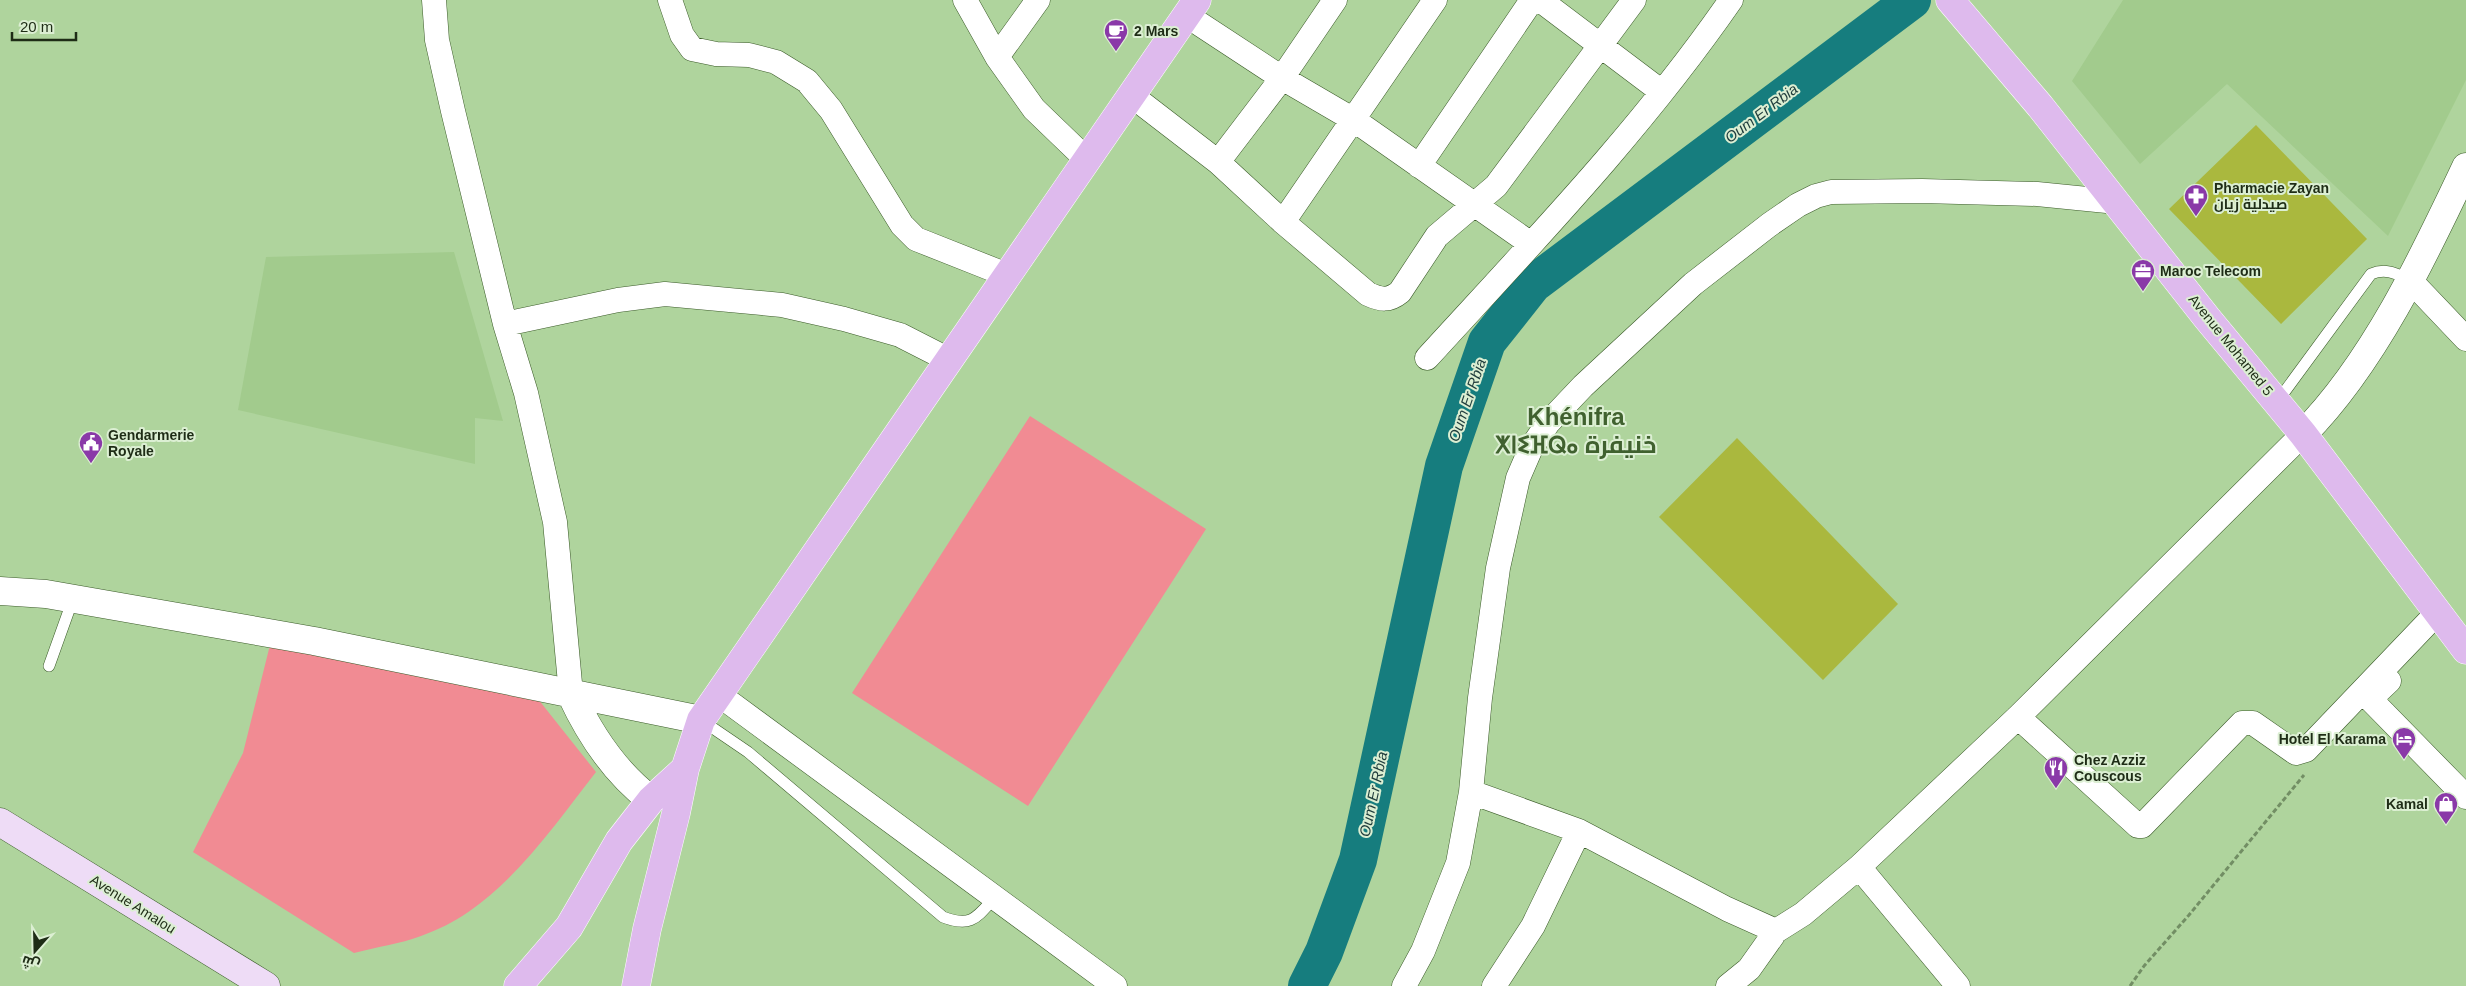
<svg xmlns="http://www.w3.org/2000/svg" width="2466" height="986" font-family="Arial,Cairo,'Noto Sans Tifinagh',sans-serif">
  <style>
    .built { fill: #a2cb8d }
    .green { fill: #f18b93 }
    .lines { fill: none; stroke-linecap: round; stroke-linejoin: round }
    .river { stroke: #167d7e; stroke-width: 38 }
    .building { fill: #aab83e }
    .service-casing { stroke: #3b5b29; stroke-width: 12 }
    .minor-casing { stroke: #3b5b29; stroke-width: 25 }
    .tertiary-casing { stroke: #3b5b29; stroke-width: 29 }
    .secondary-casing { stroke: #3b5b29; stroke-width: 29 }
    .primary-casing { stroke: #fff; stroke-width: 29 }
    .path { stroke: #728e64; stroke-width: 3; stroke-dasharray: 5 2.5; stroke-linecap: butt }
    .service { stroke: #fff; stroke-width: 11 }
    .minor { stroke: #fff; stroke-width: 24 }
    .tertiary { stroke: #fff; stroke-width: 28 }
    .secondary { stroke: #eedcf6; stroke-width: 28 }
    .primary { stroke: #debaed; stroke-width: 28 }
    .labels { text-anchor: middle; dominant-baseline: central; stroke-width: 4; stroke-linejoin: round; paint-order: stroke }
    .poi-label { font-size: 14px; font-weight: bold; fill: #1e2c16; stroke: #dcefd3; text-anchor: start }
    .street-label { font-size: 14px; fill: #1e2c16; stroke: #dcefd3 }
    .water-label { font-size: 15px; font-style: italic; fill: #1f3c3c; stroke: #dcefd3 }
    .town-label { font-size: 24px; font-weight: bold; fill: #40612f; stroke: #dcefd3 }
  </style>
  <rect width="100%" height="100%" fill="#afd49d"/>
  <path class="built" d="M 2123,0 L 2466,0 L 2466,80 L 2388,236 L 2227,84 L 2140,164 L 2072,81 Z
    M 454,252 L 503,421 L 475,418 L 475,464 L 238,410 L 266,257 Z"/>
  <path class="green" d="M 1030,416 L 1206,529 L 1028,806 L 852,693 Z
    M 271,641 L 538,699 L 596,772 C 548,833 498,910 421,936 C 400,944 376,947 354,953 L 193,852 L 243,753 Z"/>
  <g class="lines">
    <path class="river" d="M 1307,986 L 1324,952 L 1358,860 L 1444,466 L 1487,342 L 1533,284 L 1912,0"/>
  </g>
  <path class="building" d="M 2256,125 L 2367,239 L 2281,324 L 2169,209 Z
    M 1737,438 L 1898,604 L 1823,680 L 1659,517 Z"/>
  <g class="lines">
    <g class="service-casing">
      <path id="service" d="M 2277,402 L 2371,274 C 2385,268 2395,273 2409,279
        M 49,666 L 73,599
        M 701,720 L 748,752 L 943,917 C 972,928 977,917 995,897"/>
    </g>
    <g class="minor-casing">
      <path id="minor" d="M 434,0 L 437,40 L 453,111 L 505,324 L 526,393 L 555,522 L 571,694
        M 670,0 L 682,35 L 692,49 L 716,54 L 749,55 L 776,62 L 807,81 L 831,110 L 902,225 L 916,239 L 1007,275
        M 965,0 L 997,57 L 1034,109 L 1086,159
        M 1540,0 L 1662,92
        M 1186,15 L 1282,78 L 1354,120 L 1531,244
        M 997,57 L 1038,0
        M 1131,95 L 1218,162 L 1283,222 L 1368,294 C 1381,300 1389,301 1400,292 L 1437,236 L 1496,186 L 1634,0
        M 1218,162 L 1282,78 L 1335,0
        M 1419,166 L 1532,0
        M 1283,222 L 1435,0
        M 2409,279 L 2466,339
        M 505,324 L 618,300 L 665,294 L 782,305 L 844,319 L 900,335 L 949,360
        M 1427,358 C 1533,242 1641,130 1731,0
        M 2389,681 L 2370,699 L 2466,797
        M 718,694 L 1115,986
        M 2018,717 L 2138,826 L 2142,826 L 2242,723 L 2253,723 L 2296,753 L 2306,750 L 2437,613
        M 1471,792 L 1579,831 L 1727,909 L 1776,931
        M 1859,867 L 1958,986
        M 1404,986 L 1423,951 L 1458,863 L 1471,792 L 1480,698 L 1498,568 L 1518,478 L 1531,448 L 1548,423 L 1583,386 L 1693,284 L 1769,225 L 1798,205 L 1816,196 L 1831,192 L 1922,191 L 2037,194 L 2117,202
        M 1494,986 L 1533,926 L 1579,831
        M 1728,986 L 1749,969 L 1776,931 L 1803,914 L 1859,867 L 2018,717 L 2303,434"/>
    </g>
    <g class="tertiary-casing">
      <path id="tertiary" d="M 2303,434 C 2373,364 2424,256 2466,167
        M 0,591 L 46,594 L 314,641 L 701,720
        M 571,694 C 590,735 614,772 651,800"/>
    </g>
    <g class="secondary-casing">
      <path id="secondary" d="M 0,822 L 266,986"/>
    </g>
    <g class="primary-casing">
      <path id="primary" d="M 1950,0 L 2040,106 L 2207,318 L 2303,434 L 2466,650
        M 518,986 L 569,927 L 619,841 L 651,800 L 685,769
        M 636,986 L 647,929 L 676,813 L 685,769 L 701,720 L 1197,0"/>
    </g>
    <path class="path" d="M 2130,986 L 2144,966 L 2189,915 L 2304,775"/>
    <use href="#service" class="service"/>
    <use href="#minor" class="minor"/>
    <use href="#tertiary" class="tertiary"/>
    <use href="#secondary" class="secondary"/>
    <use href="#primary" class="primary"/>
  </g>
  <defs>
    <g id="cafe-pin" transform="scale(1.25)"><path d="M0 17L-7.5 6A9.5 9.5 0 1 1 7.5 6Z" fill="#8a39a8" stroke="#dcefd3"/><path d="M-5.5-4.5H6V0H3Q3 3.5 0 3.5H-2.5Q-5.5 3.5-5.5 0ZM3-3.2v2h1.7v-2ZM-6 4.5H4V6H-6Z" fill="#fff"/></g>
    <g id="pharmacy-pin" transform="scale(1.25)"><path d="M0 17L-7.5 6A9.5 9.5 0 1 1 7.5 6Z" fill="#8a39a8" stroke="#dcefd3"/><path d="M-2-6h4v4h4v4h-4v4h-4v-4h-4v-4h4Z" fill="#fff"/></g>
    <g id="office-pin" transform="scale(1.25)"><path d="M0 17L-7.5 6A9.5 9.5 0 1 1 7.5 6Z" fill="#8a39a8" stroke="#dcefd3"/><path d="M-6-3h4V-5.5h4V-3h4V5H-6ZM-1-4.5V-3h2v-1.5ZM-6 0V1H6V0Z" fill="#fff"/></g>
    <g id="civic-pin" transform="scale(1.25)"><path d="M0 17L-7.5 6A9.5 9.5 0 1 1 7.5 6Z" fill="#8a39a8" stroke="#dcefd3"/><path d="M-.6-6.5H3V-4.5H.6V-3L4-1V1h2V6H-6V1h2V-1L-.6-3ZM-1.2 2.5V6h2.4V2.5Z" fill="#fff"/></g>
    <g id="hotel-pin" transform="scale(1.25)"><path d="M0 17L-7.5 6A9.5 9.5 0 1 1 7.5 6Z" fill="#8a39a8" stroke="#dcefd3"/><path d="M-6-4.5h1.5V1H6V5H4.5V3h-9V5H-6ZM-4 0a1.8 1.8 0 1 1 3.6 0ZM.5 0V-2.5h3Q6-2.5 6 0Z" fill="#fff"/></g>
    <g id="restaurant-pin" transform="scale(1.25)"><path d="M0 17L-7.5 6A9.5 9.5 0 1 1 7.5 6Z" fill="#8a39a8" stroke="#dcefd3"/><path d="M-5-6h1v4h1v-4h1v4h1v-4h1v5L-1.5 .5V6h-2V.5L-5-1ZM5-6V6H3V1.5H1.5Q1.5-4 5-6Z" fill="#fff"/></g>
    <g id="shop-pin" transform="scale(1.25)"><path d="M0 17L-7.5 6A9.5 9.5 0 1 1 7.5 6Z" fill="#8a39a8" stroke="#dcefd3"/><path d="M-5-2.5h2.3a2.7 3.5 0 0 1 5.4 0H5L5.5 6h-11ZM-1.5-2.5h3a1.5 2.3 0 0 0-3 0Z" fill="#fff"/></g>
  </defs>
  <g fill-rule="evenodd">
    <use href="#cafe-pin" x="1116" y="31"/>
    <use href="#pharmacy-pin" x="2196" y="196"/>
    <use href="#office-pin" x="2143" y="271"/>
    <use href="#civic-pin" x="91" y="443"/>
    <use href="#hotel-pin" x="2404" y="739"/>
    <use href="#restaurant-pin" x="2056" y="768"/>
    <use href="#shop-pin" x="2446" y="804"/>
  </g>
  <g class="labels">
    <g class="poi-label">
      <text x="1134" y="31">2 Mars</text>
      <text x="2214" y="188">Pharmacie Zayan<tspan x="2214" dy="16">صيدلية زيان</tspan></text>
      <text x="2160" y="271">Maroc Telecom</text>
      <text x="108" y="435">Gendarmerie<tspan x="108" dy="16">Royale</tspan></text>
      <text x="2386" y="739" text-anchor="end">Hotel El Karama</text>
      <text x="2074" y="760">Chez Azziz<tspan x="2074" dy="16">Couscous</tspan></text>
      <text x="2428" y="804" text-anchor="end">Kamal</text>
    </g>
    <g class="street-label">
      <text transform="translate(2231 345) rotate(51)">Avenue Mohamed 5</text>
      <text transform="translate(133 904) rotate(32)">Avenue Amalou</text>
    </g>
    <g class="water-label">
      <text transform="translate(1761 113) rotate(-37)">Oum Er Rbia</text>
      <text transform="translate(1467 400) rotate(-71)">Oum Er Rbia</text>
      <text transform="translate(1373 794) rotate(-78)">Oum Er Rbia</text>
    </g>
    <g class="town-label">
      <text x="1576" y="416">Khénifra<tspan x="1576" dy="28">ⵅⵏⵉⴼⵕⴰ خنيفرة</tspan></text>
    </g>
  </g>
  <g transform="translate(35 951) rotate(200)" stroke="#dcefd3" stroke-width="4" paint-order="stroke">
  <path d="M0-4L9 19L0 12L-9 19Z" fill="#1e2c16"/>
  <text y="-8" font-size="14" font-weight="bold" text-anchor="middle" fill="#1e2c16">ش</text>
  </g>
  <path d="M12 32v8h64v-8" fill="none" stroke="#1e2c16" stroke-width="2.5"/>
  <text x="20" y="32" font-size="15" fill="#1e2c16" stroke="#dcefd3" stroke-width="4" paint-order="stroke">20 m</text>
</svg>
